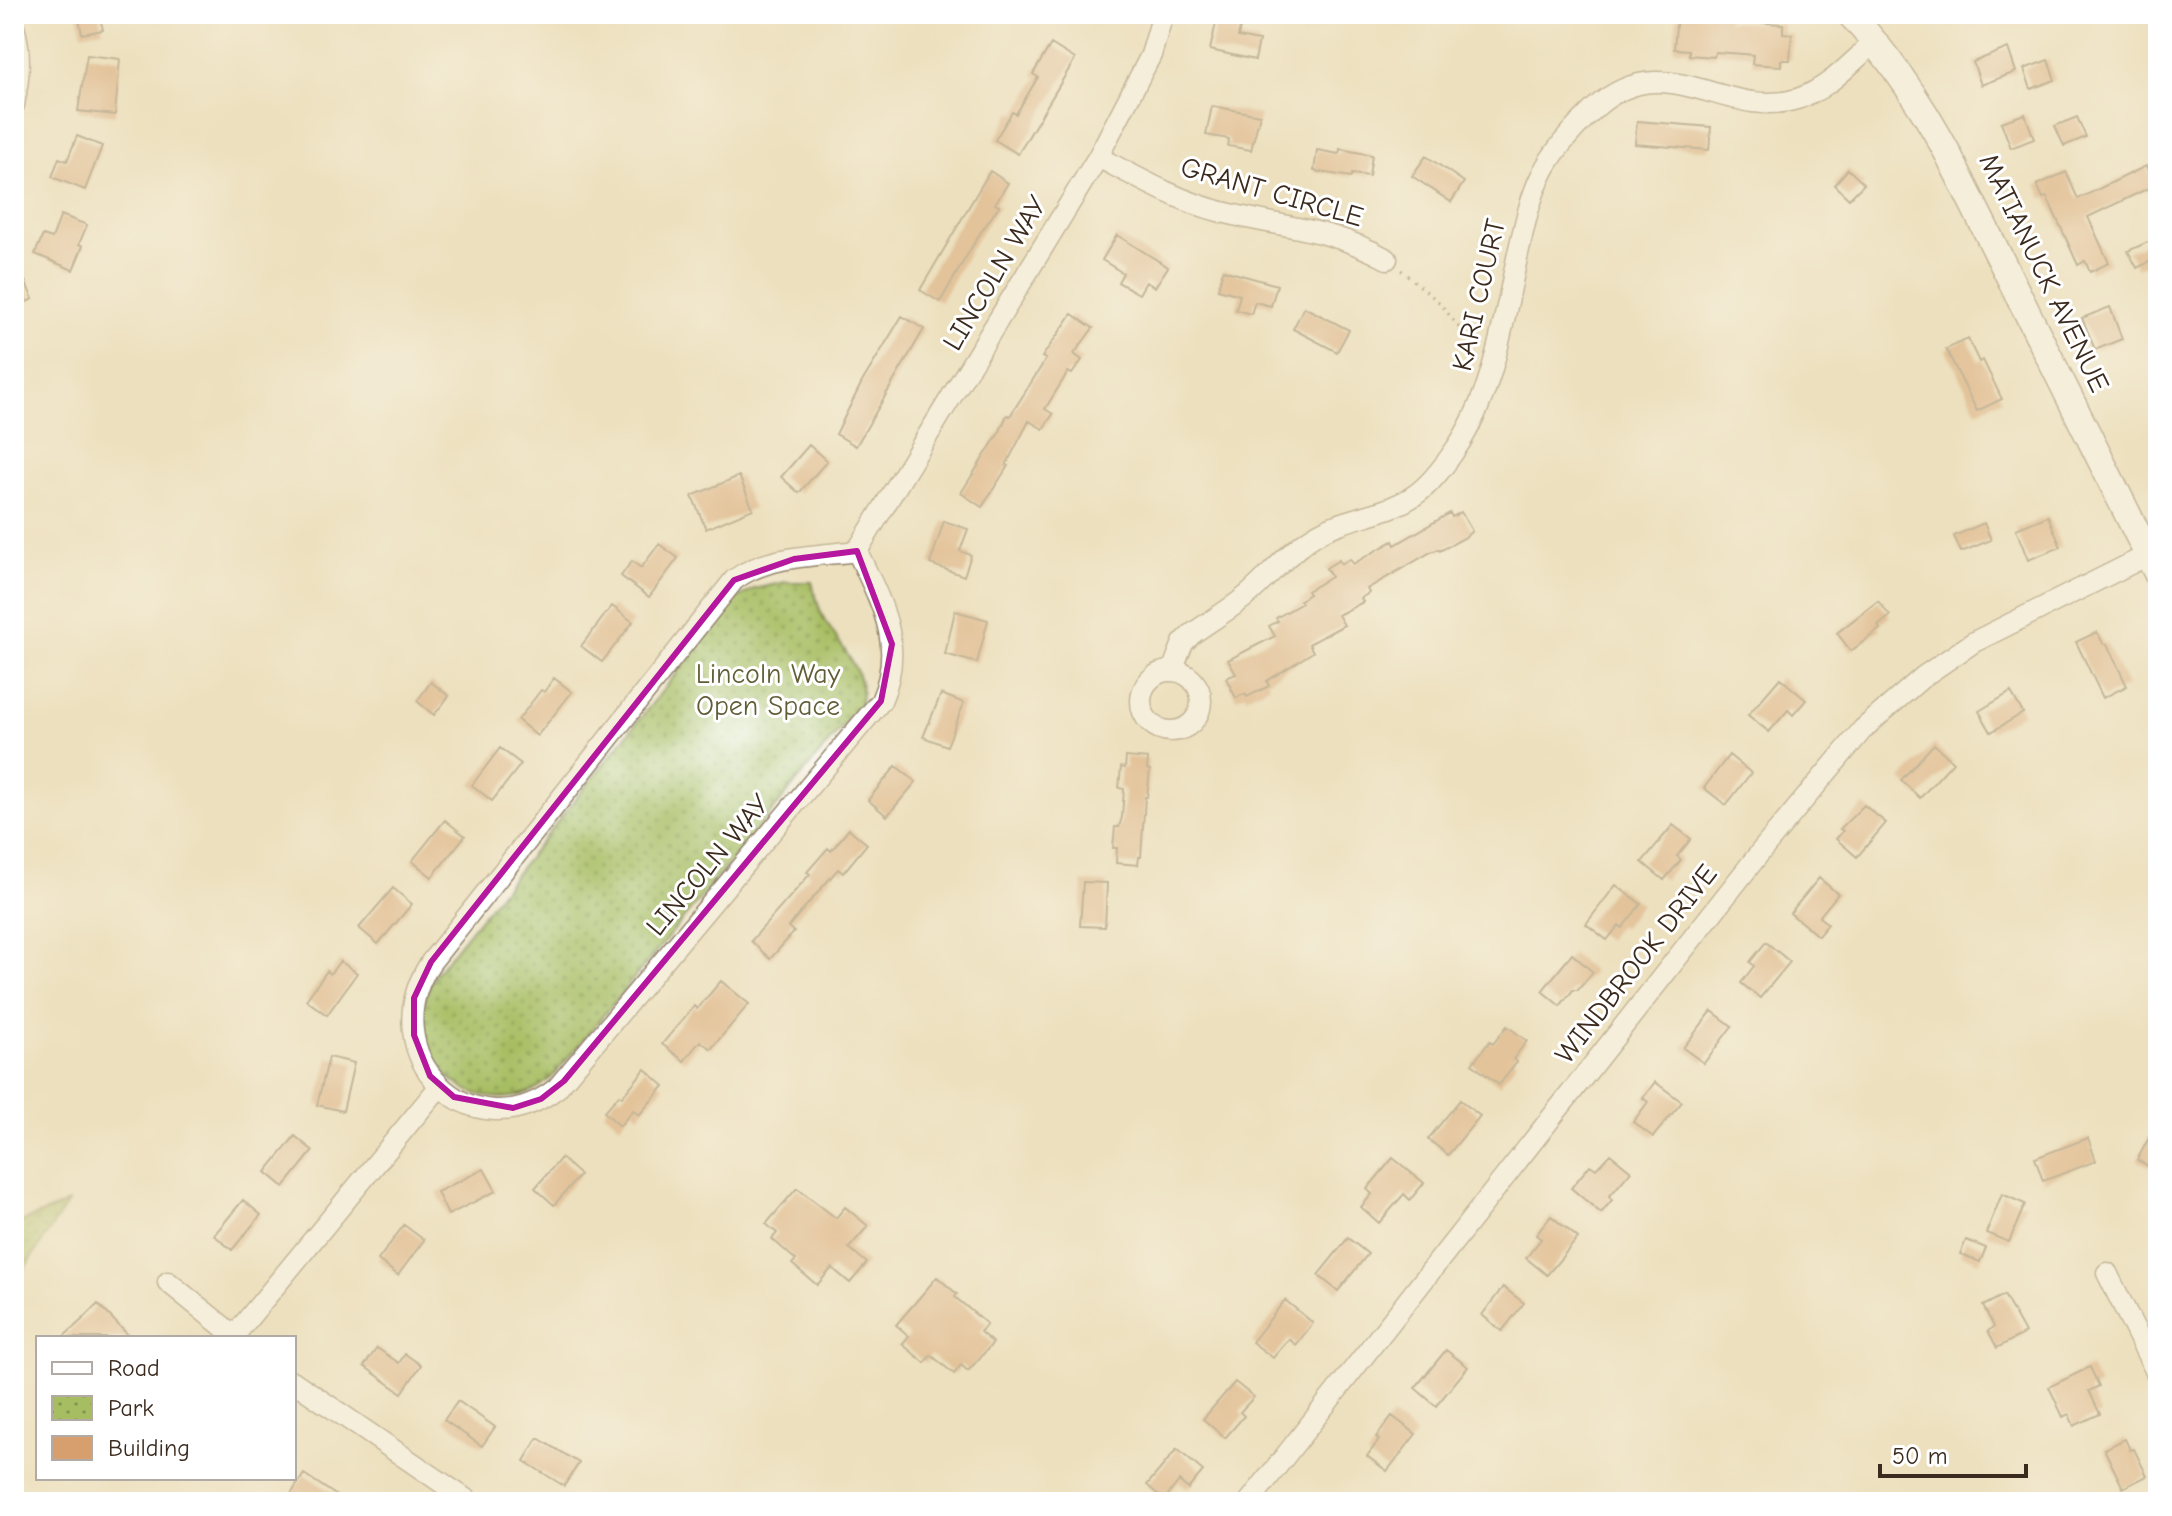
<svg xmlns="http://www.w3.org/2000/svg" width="2172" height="1516" font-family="'Comic Neue',sans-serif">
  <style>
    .park { fill: url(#park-dots); stroke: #717440; stroke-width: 2 }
    .building { fill: #d79f6d }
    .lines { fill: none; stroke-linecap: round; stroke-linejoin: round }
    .minor-casing { stroke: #94856e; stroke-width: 23 }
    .tertiary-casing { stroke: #94856e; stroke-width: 29 }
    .path { stroke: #94856e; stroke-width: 3; stroke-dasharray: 2 6; stroke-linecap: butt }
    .minor { stroke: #fff; stroke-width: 20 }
    .tertiary { stroke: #fff; stroke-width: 26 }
    .marked { fill: none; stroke: #b5179e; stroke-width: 6; stroke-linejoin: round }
    .labels { text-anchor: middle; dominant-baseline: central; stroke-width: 6; stroke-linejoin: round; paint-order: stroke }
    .street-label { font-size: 28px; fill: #3b2a1e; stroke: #fff }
    .park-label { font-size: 28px; fill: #615d36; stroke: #fff }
  </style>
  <defs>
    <pattern id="park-dots" width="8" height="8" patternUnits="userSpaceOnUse" patternTransform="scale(2)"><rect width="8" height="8" fill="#a7bd62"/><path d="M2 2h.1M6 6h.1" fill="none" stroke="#899a50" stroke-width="1.8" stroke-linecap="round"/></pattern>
  </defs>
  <rect width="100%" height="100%" fill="#fff"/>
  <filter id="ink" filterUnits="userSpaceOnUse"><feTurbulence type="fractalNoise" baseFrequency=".0125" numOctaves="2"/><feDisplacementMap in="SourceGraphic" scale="16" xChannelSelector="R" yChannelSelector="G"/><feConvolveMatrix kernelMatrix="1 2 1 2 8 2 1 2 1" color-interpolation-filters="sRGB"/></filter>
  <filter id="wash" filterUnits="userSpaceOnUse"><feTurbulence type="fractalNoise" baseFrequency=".006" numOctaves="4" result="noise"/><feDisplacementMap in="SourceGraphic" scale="32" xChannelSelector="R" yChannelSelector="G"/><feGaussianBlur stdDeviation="1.8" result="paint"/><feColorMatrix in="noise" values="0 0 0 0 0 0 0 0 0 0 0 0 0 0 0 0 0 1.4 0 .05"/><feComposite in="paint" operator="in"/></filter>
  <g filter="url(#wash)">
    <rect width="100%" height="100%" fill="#ece0be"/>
    <path class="park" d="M 786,582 L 812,582 C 815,595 818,607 824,619 C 837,641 870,677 860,705 L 554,1075 C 548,1080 541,1086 534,1090 C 485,1114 428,1079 422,1027 C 420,1008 427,989 436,973 L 736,599 L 754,589 Z
      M 68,1203 L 14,1284 L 14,1225 Z"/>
    <g id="blocks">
      <path class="building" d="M 78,14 L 99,14 L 103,30 L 82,34 Z
        M 1218,14 L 1243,14 L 1238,37 L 1259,41 L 1255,60 L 1210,50 Z
        M 1677,14 L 1717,14 L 1728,16 L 1727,21 L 1783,24 L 1783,33 L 1792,34 L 1790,60 L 1781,60 L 1781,66 L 1752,64 L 1753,55 L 1744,54 L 1715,52 L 1714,57 L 1689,55 L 1689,50 L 1674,49 Z
        M 1051,44 L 1075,59 L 1018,154 L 995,140 L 1012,112 L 1016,114 L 1038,77 L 1033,74 Z
        M 2008,48 L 2016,72 L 1981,85 L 1973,62 Z
        M 87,55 L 120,59 L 115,115 L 78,111 Z
        M 2048,60 L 2055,80 L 2031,89 L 2024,69 Z
        M 1212,106 L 1260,115 L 1251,150 L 1228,146 L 1229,139 L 1206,135 Z
        M 2025,114 L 2034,139 L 2011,148 L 2001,122 Z
        M 2077,117 L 2086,137 L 2064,146 L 2055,126 Z
        M 1637,121 L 1711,127 L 1709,150 L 1635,144 Z
        M 77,136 L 102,146 L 85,190 L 52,177 L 59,158 L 67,161 Z
        M 1340,149 L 1372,155 L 1369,176 L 1352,174 L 1351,177 L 1314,171 L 1317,150 L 1339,154 Z
        M 1426,156 L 1464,182 L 1451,202 L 1412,176 Z
        M 2146,166 L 2155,185 L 2088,217 L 2109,263 L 2090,272 L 2085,261 L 2078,265 L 2047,197 L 2043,198 L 2037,185 L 2066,172 L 2078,199 Z
        M 1848,169 L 1864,184 L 1849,199 L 1834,185 Z
        M 990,171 L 1008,183 L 995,204 L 999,206 L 977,238 L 940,302 L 920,290 Z
        M 61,215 L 87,225 L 79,244 L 83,246 L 73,270 L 35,254 L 43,235 L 52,238 Z
        M 1117,235 L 1168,267 L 1155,287 L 1146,282 L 1139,294 L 1118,282 L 1123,273 L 1102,260 Z
        M 2150,241 L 2158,258 L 2137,268 L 2128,251 Z
        M 14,256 L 33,299 L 14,308 Z
        M 1223,270 L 1277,285 L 1271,306 L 1255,302 L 1251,314 L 1236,310 L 1240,295 L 1218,289 Z
        M 1304,307 L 1349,330 L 1337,352 L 1293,329 Z
        M 2110,307 L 2122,339 L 2095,350 L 2082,318 Z
        M 1072,314 L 1093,328 L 1074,354 L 1082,360 L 1072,374 L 1068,372 L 1045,409 L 1053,414 L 1043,429 L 1029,421 L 1006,465 L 1008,466 L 982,507 L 961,493 L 1000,431 L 1007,415 L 1010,416 L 1046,359 L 1042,357 Z
        M 902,316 L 924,329 L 856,446 L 836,434 L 862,382 Z
        M 1968,339 L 1979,362 L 1983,360 L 2002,399 L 1977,411 L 1946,349 Z
        M 809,445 L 827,461 L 799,493 L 781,477 Z
        M 739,476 L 753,509 L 706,529 L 692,496 Z
        M 1461,512 L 1472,531 L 1464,538 L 1440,551 L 1439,549 L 1431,552 L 1367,589 L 1369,593 L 1361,598 L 1363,602 L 1338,615 L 1344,625 L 1309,644 L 1313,652 L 1267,681 L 1269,686 L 1247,697 L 1245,694 L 1236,698 L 1226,678 L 1236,674 L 1228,660 L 1275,636 L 1269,626 L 1278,621 L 1276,618 L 1302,603 L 1300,600 L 1309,594 L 1307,591 L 1331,577 L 1326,568 L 1339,560 L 1341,564 L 1350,559 L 1353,564 L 1393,541 L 1395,545 L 1450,513 L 1452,517 Z
        M 2048,516 L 2061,547 L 2028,560 L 2016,529 Z
        M 944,521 L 968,529 L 960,551 L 971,555 L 964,576 L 930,564 Z
        M 1984,523 L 1991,540 L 1961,552 L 1954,536 Z
        M 659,544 L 678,558 L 649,597 L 621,576 L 632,561 L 641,568 Z
        M 1878,601 L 1890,616 L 1878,626 L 1880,629 L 1851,651 L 1837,633 Z
        M 612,606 L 633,622 L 602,662 L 581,646 Z
        M 955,611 L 988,620 L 977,663 L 945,654 Z
        M 2097,632 L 2103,643 L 2107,644 L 2127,686 L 2103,698 L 2076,642 Z
        M 554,678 L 572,692 L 537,736 L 518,720 L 541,690 L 544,692 Z
        M 1780,678 L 1806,700 L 1793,715 L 1788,710 L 1769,732 L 1748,715 Z
        M 431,682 L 449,696 L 434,715 L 417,701 Z
        M 2011,692 L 2023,713 L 1991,732 L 1979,711 Z
        M 941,694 L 964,703 L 947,746 L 923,737 Z
        M 1934,744 L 1953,762 L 1920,798 L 1901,780 Z
        M 500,748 L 521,764 L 492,801 L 472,785 Z
        M 1729,755 L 1751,773 L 1726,805 L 1704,788 Z
        M 1126,757 L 1148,759 L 1147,769 L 1150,770 L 1147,797 L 1145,797 L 1141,857 L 1139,857 L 1138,865 L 1116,863 L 1117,848 L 1113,848 L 1115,827 L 1119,827 L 1122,817 L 1124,789 L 1119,788 L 1121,767 L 1125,768 Z
        M 896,766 L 916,782 L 887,816 L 868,800 Z
        M 1864,805 L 1886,823 L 1857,857 L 1836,839 L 1843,831 L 1840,829 Z
        M 445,820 L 465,836 L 432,877 L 412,861 Z
        M 1673,825 L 1691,839 L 1677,856 L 1681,860 L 1664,880 L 1642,862 Z
        M 849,829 L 867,844 L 843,873 L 838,869 L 788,927 L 794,932 L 770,959 L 751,941 L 810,874 L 807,872 L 828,848 L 831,851 Z
        M 1819,878 L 1838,894 L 1819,917 L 1828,924 L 1818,936 L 1790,913 Z
        M 1083,882 L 1107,883 L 1105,927 L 1080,926 Z
        M 1616,885 L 1641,904 L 1622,928 L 1619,925 L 1607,940 L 1586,924 Z
        M 393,888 L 412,904 L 378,944 L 359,928 Z
        M 1766,942 L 1790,962 L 1760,998 L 1741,983 L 1754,966 L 1750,962 Z
        M 1572,954 L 1593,972 L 1578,990 L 1573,990 L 1560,1006 L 1542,991 Z
        M 340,961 L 357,973 L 327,1015 L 306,1000 L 327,971 L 330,974 Z
        M 721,981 L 749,1004 L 711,1049 L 700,1041 L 684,1061 L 662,1044 L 694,1006 L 697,1009 Z
        M 1712,1011 L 1732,1026 L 1704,1063 L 1683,1048 Z
        M 1507,1026 L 1527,1041 L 1513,1059 L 1517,1062 L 1499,1085 L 1472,1064 L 1490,1041 L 1493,1044 Z
        M 329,1057 L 354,1063 L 343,1111 L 317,1105 Z
        M 645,1069 L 664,1086 L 639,1115 L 633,1110 L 620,1126 L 604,1112 L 619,1095 L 622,1097 Z
        M 1655,1082 L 1682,1102 L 1653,1137 L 1633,1122 L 1648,1102 L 1643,1098 Z
        M 1460,1100 L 1480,1116 L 1448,1155 L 1428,1139 Z
        M 2158,1121 L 2158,1171 L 2137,1160 Z
        M 295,1136 L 313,1151 L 284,1187 L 266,1172 Z
        M 2088,1138 L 2096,1161 L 2043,1181 L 2035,1158 Z
        M 1610,1154 L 1631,1171 L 1609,1197 L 1612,1200 L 1601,1213 L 1571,1188 L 1590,1165 L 1596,1169 Z
        M 561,1158 L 580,1175 L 554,1205 L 535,1188 Z
        M 1393,1158 L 1424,1183 L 1410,1200 L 1404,1194 L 1379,1223 L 1361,1207 L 1372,1194 L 1367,1189 Z
        M 484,1169 L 496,1191 L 448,1215 L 437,1192 Z
        M 797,1188 L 836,1218 L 845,1207 L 868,1226 L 849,1248 L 867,1263 L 850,1283 L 832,1268 L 817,1285 L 792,1264 L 796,1260 L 772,1239 L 777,1233 L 766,1224 Z
        M 2002,1194 L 2025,1204 L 2009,1242 L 1986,1233 Z
        M 243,1200 L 261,1215 L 232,1250 L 214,1235 Z
        M 1551,1216 L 1578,1238 L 1547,1275 L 1526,1258 L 1541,1239 L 1536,1235 Z
        M 404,1225 L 424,1240 L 398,1275 L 378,1260 Z
        M 1348,1238 L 1368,1254 L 1338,1291 L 1318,1275 Z
        M 1966,1240 L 1986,1248 L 1980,1262 L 1960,1254 Z
        M 937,1277 L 957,1294 L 955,1297 L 987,1324 L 980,1332 L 993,1343 L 968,1371 L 961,1365 L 954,1374 L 931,1355 L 925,1363 L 902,1344 L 909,1336 L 896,1325 Z
        M 1503,1287 L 1524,1303 L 1502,1331 L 1482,1315 Z
        M 2004,1295 L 2025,1333 L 1997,1348 L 1988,1331 L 1994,1327 L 1983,1306 Z
        M 1285,1300 L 1313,1323 L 1296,1345 L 1289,1339 L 1273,1358 L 1252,1342 Z
        M 98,1304 L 131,1338 L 62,1338 L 83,1319 Z
        M 377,1348 L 399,1363 L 405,1354 L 421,1365 L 402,1393 L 364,1366 Z
        M 1446,1350 L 1468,1367 L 1436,1406 L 1415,1388 Z
        M 2090,1367 L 2099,1386 L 2089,1391 L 2100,1414 L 2074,1426 L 2069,1414 L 2063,1417 L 2049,1387 Z
        M 1235,1382 L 1254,1397 L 1240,1412 L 1244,1416 L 1225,1438 L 1203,1419 Z
        M 458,1401 L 495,1427 L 482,1446 L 444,1420 Z
        M 1392,1416 L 1416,1434 L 1387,1471 L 1367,1456 L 1379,1440 L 1376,1437 Z
        M 538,1438 L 579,1463 L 564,1486 L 524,1461 Z
        M 2125,1439 L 2130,1450 L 2134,1449 L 2147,1476 L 2123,1488 L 2104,1449 Z
        M 1177,1449 L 1203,1471 L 1188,1489 L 1179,1481 L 1164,1500 L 1147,1485 Z
        M 304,1474 L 346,1502 L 303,1502 L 291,1494 Z"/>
    </g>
  </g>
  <g filter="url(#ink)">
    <use href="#blocks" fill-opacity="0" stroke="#94856e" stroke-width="2"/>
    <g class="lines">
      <g class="minor-casing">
        <path id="minor" d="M 14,27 C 22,53 19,78 14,105
          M 1098,157 C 1138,178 1178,201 1222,212 C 1284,228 1328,227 1387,259
          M 857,551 C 881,603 906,644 881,701 L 557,1088 C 471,1156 370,1053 431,962 L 734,580 C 766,555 818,556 857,551 Z
          M 857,551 L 1098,157 L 1151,55 L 1163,14
          M1141 701a30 30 0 1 1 60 0a30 30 0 1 1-60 0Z
          M 1172,671 L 1183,643 L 1192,634 C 1211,620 1233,608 1251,592 C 1272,573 1290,551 1314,536 C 1345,516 1385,516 1415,495 C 1431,484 1444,466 1455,450 C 1495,392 1504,316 1519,249 C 1525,223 1530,198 1542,174 C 1554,149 1575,127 1595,108 C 1666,44 1724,121 1797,99 C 1828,90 1851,62 1875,42
          M 2107,1273 L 2158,1376
          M 168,1282 L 237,1338
          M 234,1336 L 439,1087
          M 294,1382 L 470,1502
          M 1249,1502 L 1762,850 L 1863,729 L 1924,676 L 1974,642 L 2148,555"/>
      </g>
      <g class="tertiary-casing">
        <path id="tertiary" d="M 1850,14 C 1889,56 1920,102 1947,152 L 2158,575"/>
      </g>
      <path class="path" d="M 1401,270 L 1440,303 L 1467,338 L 1477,346"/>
      <use href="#minor" class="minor"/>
      <use href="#tertiary" class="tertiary"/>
    </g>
  </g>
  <path d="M0 0H2172V1516H0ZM 857,551 L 892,644 L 881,701 L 564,1081 L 541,1099 L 513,1108 L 454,1097 L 430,1076 L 414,1035 L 414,998 L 431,962 L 734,580 L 794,559 Z" fill="#ece0be" fill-opacity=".55" fill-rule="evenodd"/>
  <path class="marked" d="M 857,551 L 892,644 L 881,701 L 564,1081 L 541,1099 L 513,1108 L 454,1097 L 430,1076 L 414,1035 L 414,998 L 431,962 L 734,580 L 794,559 Z"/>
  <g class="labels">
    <g class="street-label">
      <text transform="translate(1272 192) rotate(16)">GRANT CIRCLE</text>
      <text transform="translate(995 273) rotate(-59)">LINCOLN WAY</text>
      <text transform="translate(2044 273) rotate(64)">MATIANUCK AVENUE</text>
      <text transform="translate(1479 295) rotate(-77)">KARI COURT</text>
      <text transform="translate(708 865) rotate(-50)">LINCOLN WAY</text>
      <text transform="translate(1636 964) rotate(-52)">WINDBROOK DRIVE</text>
    </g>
    <g class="park-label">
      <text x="768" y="674">Lincoln Way<tspan x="768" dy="32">Open Space</tspan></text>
    </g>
  </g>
  <rect width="2172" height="1516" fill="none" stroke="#fff" stroke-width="48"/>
  <rect x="36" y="1336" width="260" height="144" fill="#ffffff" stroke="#b1aaa5" stroke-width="2"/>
  <rect x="52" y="1362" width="40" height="12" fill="#ffffff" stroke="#b1aaa5" stroke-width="2"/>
  <text x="108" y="1376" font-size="24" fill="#3b2a1e">Road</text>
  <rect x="52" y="1396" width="40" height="24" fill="url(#park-dots)" stroke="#b1aaa5" stroke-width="2"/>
  <text x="108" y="1416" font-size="24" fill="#3b2a1e">Park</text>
  <rect x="52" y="1436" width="40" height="24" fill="#d79f6d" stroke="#b1aaa5" stroke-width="2"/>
  <text x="108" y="1456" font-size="24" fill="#3b2a1e">Building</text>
  <path d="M1880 1464v12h146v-12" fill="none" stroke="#3b2a1e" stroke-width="4"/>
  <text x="1892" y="1464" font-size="24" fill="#3b2a1e" stroke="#ffffff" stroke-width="6" paint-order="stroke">50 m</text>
</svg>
